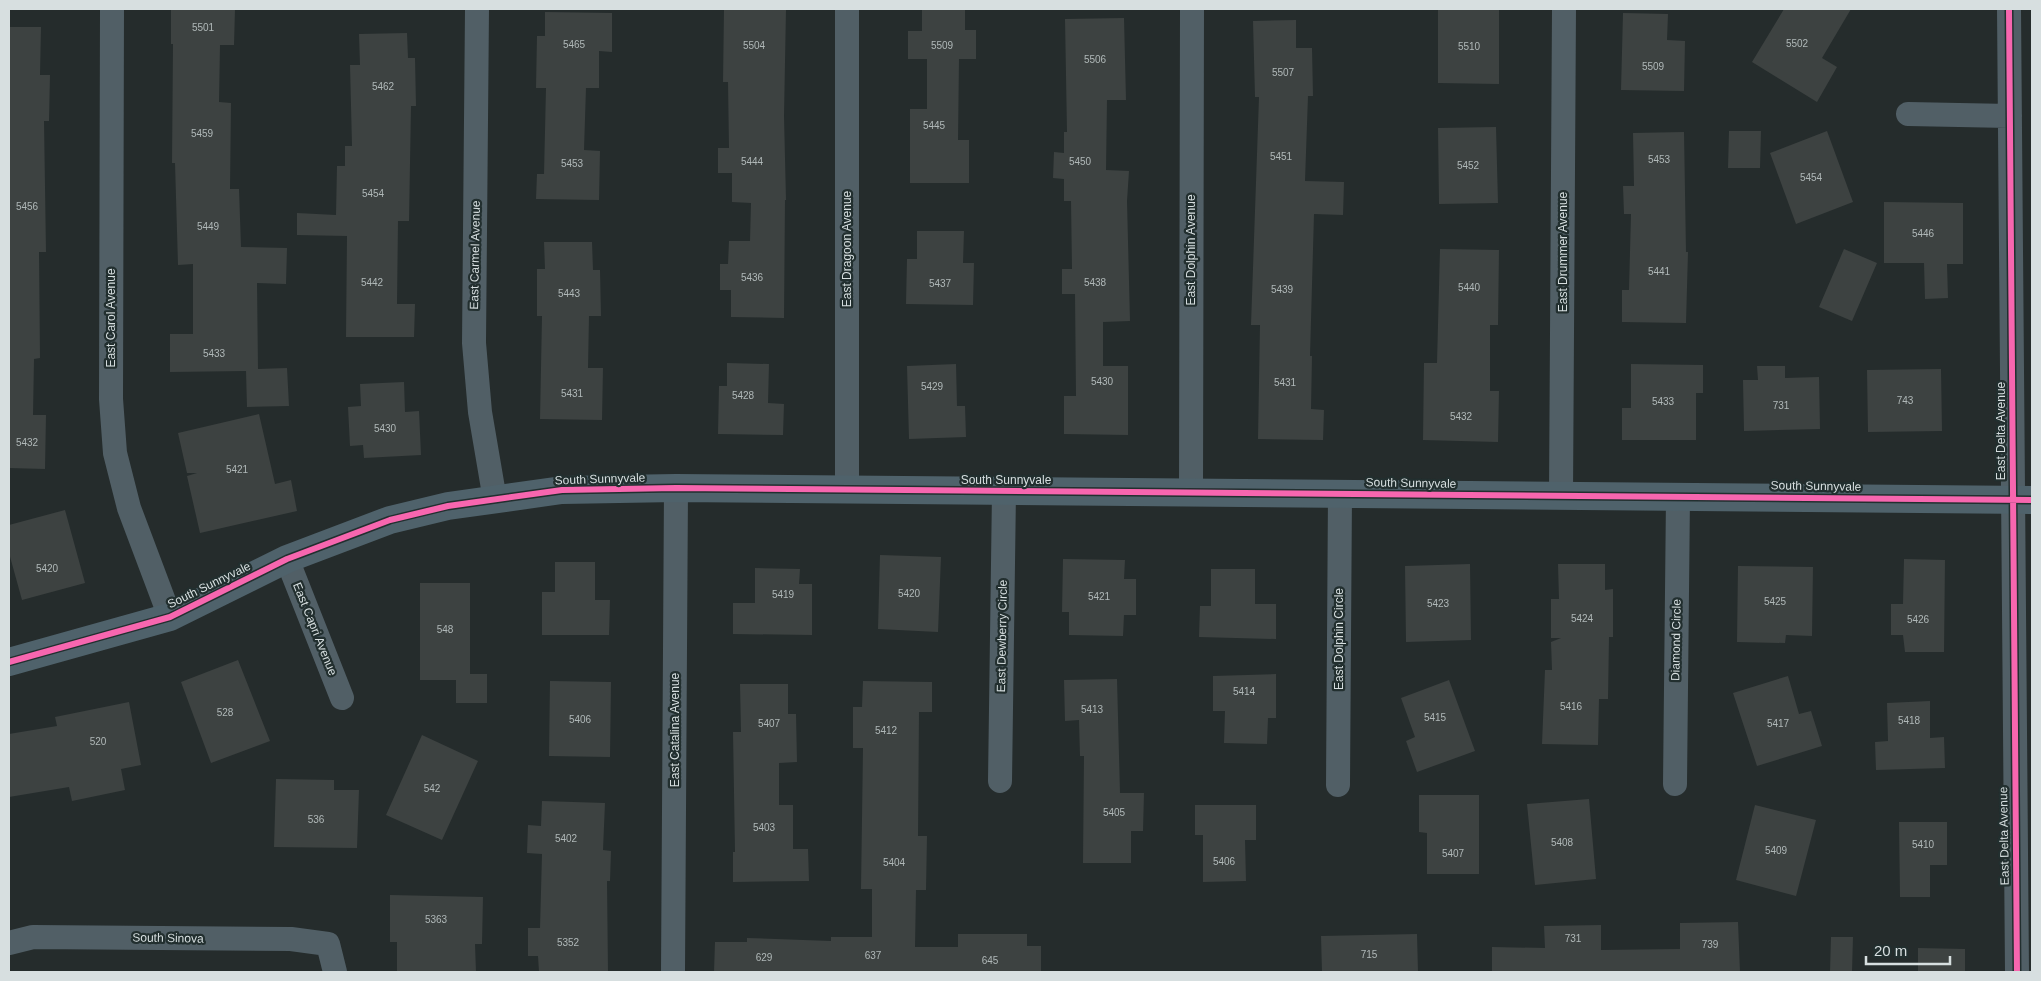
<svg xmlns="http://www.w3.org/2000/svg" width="2041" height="981" font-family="Arial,sans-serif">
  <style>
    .building { fill: #3d4241 }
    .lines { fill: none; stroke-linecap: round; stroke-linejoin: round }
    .street { stroke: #515f66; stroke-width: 24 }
    .secondary { stroke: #4f626b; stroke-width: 28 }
    .cycleway-casing { stroke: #222f2f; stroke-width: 9 }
    .cycleway { stroke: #f766af; stroke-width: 6 }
    .labels { text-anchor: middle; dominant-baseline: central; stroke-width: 4.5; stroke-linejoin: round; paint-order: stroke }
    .number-label { font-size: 10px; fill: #b0b8b8 }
    .street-label { font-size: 12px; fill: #d7dfe0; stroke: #222f2f }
  </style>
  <rect width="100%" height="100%" fill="#252c2c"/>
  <path class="building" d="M 171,9 L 235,9 L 234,45 L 220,45 L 219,102 L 231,103 L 230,189 L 239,189 L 241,247 L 287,248 L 286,284 L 257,283 L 258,369 L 287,368 L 289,406 L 247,407 L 246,371 L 170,372 L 170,334 L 193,334 L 193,264 L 178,265 L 175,163 L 172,163 L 173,44 L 171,44 Z
    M 724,9 L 786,9 L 784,116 L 786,200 L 785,200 L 784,318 L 731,317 L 731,290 L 720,290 L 720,264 L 728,264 L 729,241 L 750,241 L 751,203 L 732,202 L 732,173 L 718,173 L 718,148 L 729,148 L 728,82 L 723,82 Z
    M 922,9 L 965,9 L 965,30 L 976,30 L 976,59 L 959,59 L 958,140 L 969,140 L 969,183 L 910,183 L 910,109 L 927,109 L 927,59 L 908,59 L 908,31 L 922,31 Z
    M 1438,9 L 1499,9 L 1499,84 L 1438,83 Z
    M 1784,9 L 1851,9 L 1822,58 L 1837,67 L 1817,102 L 1752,62 Z
    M 545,12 L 612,13 L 612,52 L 599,51 L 599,88 L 586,88 L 584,150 L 600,151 L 599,200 L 536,199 L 537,174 L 544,174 L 546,88 L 536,88 L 537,36 L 545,36 Z
    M 1623,13 L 1668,14 L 1667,40 L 1685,41 L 1684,91 L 1621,90 Z
    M 1124,18 L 1126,100 L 1107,100 L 1106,170 L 1129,171 L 1127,201 L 1130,321 L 1103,322 L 1103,366 L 1128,366 L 1128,435 L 1064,434 L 1064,396 L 1076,396 L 1075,294 L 1062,294 L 1062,269 L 1072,269 L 1071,201 L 1064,201 L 1064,179 L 1053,178 L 1054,152 L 1064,153 L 1064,132 L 1067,132 L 1065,19 Z
    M 1296,20 L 1296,48 L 1312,48 L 1313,96 L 1308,96 L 1305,181 L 1344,182 L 1343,215 L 1314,214 L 1310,356 L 1312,356 L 1311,409 L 1324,410 L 1323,440 L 1258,439 L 1260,325 L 1251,325 L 1259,97 L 1255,97 L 1253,21 Z
    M 9,27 L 41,27 L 40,75 L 50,75 L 49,121 L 44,121 L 46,252 L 39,252 L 40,358 L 34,359 L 33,415 L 46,415 L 45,469 L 9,468 Z
    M 407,33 L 408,58 L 415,58 L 416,106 L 411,106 L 409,221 L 398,221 L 397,304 L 415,304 L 414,337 L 346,337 L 347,236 L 297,235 L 297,213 L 336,215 L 337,166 L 345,166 L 345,146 L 352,146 L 350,65 L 360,65 L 359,34 Z
    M 1496,127 L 1498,203 L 1439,204 L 1438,128 Z
    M 1729,131 L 1761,131 L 1760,168 L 1728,168 Z
    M 1827,131 L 1853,202 L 1796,224 L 1770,153 Z
    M 1684,132 L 1686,252 L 1688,252 L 1686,323 L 1622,322 L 1622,290 L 1629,290 L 1631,214 L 1624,214 L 1623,186 L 1634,186 L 1633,133 Z
    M 1884,202 L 1963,203 L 1963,264 L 1947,264 L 1948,298 L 1925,299 L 1924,263 L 1884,263 Z
    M 917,231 L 964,231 L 963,263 L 974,263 L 973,305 L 906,304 L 907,259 L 917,259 Z
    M 544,242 L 592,242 L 593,270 L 600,270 L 601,316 L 589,316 L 588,368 L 603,368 L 602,420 L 540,419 L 542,316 L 537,316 L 537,269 L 545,269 Z
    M 1440,249 L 1499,250 L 1498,325 L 1490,325 L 1490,391 L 1499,391 L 1498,442 L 1423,440 L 1424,363 L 1437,363 Z
    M 1844,249 L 1877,263 L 1852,321 L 1819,307 Z
    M 727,363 L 769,364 L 768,403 L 784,404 L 783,435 L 718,434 L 719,386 L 727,386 Z
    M 956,364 L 957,406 L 965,406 L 966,437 L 909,439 L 907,366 Z
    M 1631,364 L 1703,365 L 1703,393 L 1696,393 L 1696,440 L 1622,440 L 1622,408 L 1631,408 Z
    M 1757,366 L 1785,366 L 1785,378 L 1819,377 L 1820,429 L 1744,431 L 1743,380 L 1758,380 Z
    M 1941,369 L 1942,431 L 1868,432 L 1867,370 Z
    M 404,382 L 405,412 L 419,411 L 421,455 L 364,458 L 363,445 L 350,446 L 348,407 L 361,406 L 360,384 Z
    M 259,414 L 275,484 L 291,480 L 297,511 L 200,533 L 187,476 L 197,473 L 187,473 L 178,433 Z
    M 65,510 L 85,583 L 22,600 L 9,553 L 9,525 Z
    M 880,555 L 941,557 L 938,632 L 878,629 Z
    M 1063,559 L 1125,560 L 1124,579 L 1136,579 L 1136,615 L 1124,615 L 1123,636 L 1069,635 L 1069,612 L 1062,612 Z
    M 1904,559 L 1945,560 L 1944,652 L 1905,652 L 1903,635 L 1891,635 L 1891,604 L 1903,604 Z
    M 555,562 L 595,562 L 595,600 L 610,600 L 609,635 L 542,635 L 542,592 L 555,592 Z
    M 1470,564 L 1471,640 L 1406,642 L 1405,566 Z
    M 1558,564 L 1605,564 L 1605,590 L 1613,589 L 1613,637 L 1609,637 L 1608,699 L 1599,699 L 1598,745 L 1542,744 L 1545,670 L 1552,670 L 1551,642 L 1561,638 L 1551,638 L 1551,599 L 1559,599 Z
    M 1738,566 L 1813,567 L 1812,636 L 1786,635 L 1785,643 L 1737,642 Z
    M 755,568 L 800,569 L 799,584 L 812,584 L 812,635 L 733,634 L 733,603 L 755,603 Z
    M 1211,569 L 1255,569 L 1255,604 L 1276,604 L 1276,639 L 1199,637 L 1200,606 L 1211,606 Z
    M 420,583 L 470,583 L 470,674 L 487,674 L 487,703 L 456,703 L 456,680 L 420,680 Z
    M 238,660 L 270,741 L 211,763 L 181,682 Z
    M 1276,674 L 1276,718 L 1268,718 L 1267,744 L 1224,743 L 1225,711 L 1213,711 L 1213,676 Z
    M 1788,676 L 1799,714 L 1811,711 L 1822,746 L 1757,766 L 1733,693 Z
    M 1117,679 L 1120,793 L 1144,793 L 1143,831 L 1131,831 L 1131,863 L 1083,863 L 1084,756 L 1080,756 L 1079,720 L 1065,721 L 1064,680 Z
    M 1449,680 L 1475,751 L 1417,772 L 1406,741 L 1415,737 L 1401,698 Z
    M 550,681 L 611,682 L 610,757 L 549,756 Z
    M 863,681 L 932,682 L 932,712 L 919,712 L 918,836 L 927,836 L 926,890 L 916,890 L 915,947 L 958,947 L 958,934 L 1027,934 L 1027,946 L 1041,946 L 1041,972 L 714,972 L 715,942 L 747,942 L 747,938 L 831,941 L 831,937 L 872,937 L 872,889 L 861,889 L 863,748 L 853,748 L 853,707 L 862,707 Z
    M 740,684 L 788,684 L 788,714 L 796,714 L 797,762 L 779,763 L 779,805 L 793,805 L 793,849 L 808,849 L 809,881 L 733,882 L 733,852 L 735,852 L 733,732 L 741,732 Z
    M 1930,701 L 1930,738 L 1944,737 L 1945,768 L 1876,770 L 1875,742 L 1888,741 L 1887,703 Z
    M 129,702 L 141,765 L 121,769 L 125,790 L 72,801 L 69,787 L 9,797 L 9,734 L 57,726 L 55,717 Z
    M 422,735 L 478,761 L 442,840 L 386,815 Z
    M 276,779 L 334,780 L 334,790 L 359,790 L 357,848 L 274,847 Z
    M 1419,795 L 1479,795 L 1479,874 L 1427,874 L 1427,833 L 1419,832 Z
    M 1589,799 L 1596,879 L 1535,885 L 1527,804 Z
    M 542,801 L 605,803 L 603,850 L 611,851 L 610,881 L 607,881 L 608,972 L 539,972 L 538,956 L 528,956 L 528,928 L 540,928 L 542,854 L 527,853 L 528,825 L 541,826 Z
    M 1195,805 L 1256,805 L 1256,840 L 1245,840 L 1246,881 L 1203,882 L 1203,835 L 1195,835 Z
    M 1755,805 L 1816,820 L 1796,896 L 1736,880 Z
    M 1899,822 L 1947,822 L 1947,865 L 1930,865 L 1930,897 L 1900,897 Z
    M 390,895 L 483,897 L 482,944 L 475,944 L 476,972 L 397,972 L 397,942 L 390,942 Z
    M 1738,922 L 1740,972 L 1492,972 L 1492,947 L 1545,948 L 1544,926 L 1601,925 L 1601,950 L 1680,949 L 1680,923 Z
    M 1417,934 L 1418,972 L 1322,972 L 1321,936 Z
    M 1831,937 L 1853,937 L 1852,972 L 1830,972 Z
    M 1918,948 L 1965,949 L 1965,972 L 1918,972 Z"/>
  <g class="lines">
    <path class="street" d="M 112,9 L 111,399 L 115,453 L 129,508 L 170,617
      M 477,9 L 474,343 L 480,412 L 495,500
      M 847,9 L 847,490
      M 2009,9 L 2017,972
      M 1908,114 L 2010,116
      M 1191,492 L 1192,9
      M 1561,496 L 1564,9
      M 287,559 L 342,698
      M 1000,781 L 1004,491
      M 1675,784 L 1678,496
      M 1338,785 L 1340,493
      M 9,943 L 33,937 L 291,939 L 328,944 L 335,972
      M 673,972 L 676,488"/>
    <path class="secondary" d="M 9,662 L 170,617 L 287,559 L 390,520 L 448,506 L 562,490 L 676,488 L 2032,500"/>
    <g class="cycleway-casing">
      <path id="cycleway" d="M 2009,9 L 2017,972
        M 9,662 L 170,617 L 287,559 L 390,520 L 448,506 L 562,490 L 676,488 L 2032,500"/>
    </g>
    <use href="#cycleway" class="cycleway"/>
  </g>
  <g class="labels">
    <g class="number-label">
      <text x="203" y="27">5501</text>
      <text x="1797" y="43">5502</text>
      <text x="574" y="44">5465</text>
      <text x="754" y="45">5504</text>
      <text x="942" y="45">5509</text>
      <text x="1469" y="46">5510</text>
      <text x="1095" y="59">5506</text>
      <text x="1653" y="66">5509</text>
      <text x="1283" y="72">5507</text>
      <text x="383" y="86">5462</text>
      <text x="934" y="125">5445</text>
      <text x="202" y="133">5459</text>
      <text x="1281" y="156">5451</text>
      <text x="1659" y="159">5453</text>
      <text x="752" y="161">5444</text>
      <text x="1080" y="161">5450</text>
      <text x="572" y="163">5453</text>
      <text x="1468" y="165">5452</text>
      <text x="1811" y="177">5454</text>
      <text x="373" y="193">5454</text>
      <text x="27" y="206">5456</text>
      <text x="208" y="226">5449</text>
      <text x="1923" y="233">5446</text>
      <text x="1659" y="271">5441</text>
      <text x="752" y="277">5436</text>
      <text x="372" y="282">5442</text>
      <text x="1095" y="282">5438</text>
      <text x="940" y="283">5437</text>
      <text x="1469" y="287">5440</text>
      <text x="1282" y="289">5439</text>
      <text x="569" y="293">5443</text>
      <text x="214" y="353">5433</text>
      <text x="1102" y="381">5430</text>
      <text x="1285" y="382">5431</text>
      <text x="932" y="386">5429</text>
      <text x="572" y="393">5431</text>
      <text x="743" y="395">5428</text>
      <text x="1905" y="400">743</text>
      <text x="1663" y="401">5433</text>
      <text x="1781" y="405">731</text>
      <text x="1461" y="416">5432</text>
      <text x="385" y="428">5430</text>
      <text x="27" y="442">5432</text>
      <text x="237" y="469">5421</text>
      <text x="47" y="568">5420</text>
      <text x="909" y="593">5420</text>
      <text x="783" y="594">5419</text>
      <text x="1099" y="596">5421</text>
      <text x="1775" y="601">5425</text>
      <text x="1438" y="603">5423</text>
      <text x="1582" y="618">5424</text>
      <text x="1918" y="619">5426</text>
      <text x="445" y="629">548</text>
      <text x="1244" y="691">5414</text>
      <text x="1571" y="706">5416</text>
      <text x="1092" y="709">5413</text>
      <text x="225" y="712">528</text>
      <text x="1435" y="717">5415</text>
      <text x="580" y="719">5406</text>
      <text x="1909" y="720">5418</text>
      <text x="769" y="723">5407</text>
      <text x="1778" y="723">5417</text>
      <text x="886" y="730">5412</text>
      <text x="98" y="741">520</text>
      <text x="432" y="788">542</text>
      <text x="1114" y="812">5405</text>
      <text x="316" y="819">536</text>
      <text x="764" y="827">5403</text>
      <text x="566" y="838">5402</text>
      <text x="1562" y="842">5408</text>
      <text x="1923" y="844">5410</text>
      <text x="1776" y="850">5409</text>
      <text x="1453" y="853">5407</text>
      <text x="1224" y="861">5406</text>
      <text x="894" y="862">5404</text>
      <text x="436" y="919">5363</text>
      <text x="1573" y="938">731</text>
      <text x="568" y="942">5352</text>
      <text x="1710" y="944">739</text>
      <text x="1369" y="954">715</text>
      <text x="873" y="955">637</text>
      <text x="764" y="957">629</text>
      <text x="990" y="960">645</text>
    </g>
    <g class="street-label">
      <text transform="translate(847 249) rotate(-90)">East Dragoon Avenue</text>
      <text transform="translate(1191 250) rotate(-90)">East Dolphin Avenue</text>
      <text transform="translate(1563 252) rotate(-90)">East Drummer Avenue</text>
      <text transform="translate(475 255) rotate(-89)">East Carmel Avenue</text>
      <text transform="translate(111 318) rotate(-90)">East Carol Avenue</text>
      <text transform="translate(2001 431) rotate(-90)">East Delta Avenue</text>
      <text transform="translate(600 479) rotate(-2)">South Sunnyvale</text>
      <text x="1006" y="480">South Sunnyvale</text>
      <text transform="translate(1411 483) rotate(1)">South Sunnyvale</text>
      <text transform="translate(1816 486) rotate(1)">South Sunnyvale</text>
      <text transform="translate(209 585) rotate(-26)">South Sunnyvale</text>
      <text transform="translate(315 629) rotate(68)">East Capri Avenue</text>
      <text transform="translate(1002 636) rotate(-89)">East Dewberry Circle</text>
      <text transform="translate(1339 639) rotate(-90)">East Dolphin Circle</text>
      <text transform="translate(1676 640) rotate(-89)">Diamond Circle</text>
      <text transform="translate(675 730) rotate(-90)">East Catalina Avenue</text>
      <text transform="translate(2004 836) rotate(-91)">East Delta Avenue</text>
      <text transform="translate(168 938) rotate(1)">South Sinova</text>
    </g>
  </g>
  <rect width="2041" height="981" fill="none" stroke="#d7dfe0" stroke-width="20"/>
  <path d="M1866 956v8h84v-8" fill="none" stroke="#d7dfe0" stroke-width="2.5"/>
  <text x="1874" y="956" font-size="15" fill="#d7dfe0" stroke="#222f2f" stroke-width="4" paint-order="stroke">20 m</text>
</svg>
